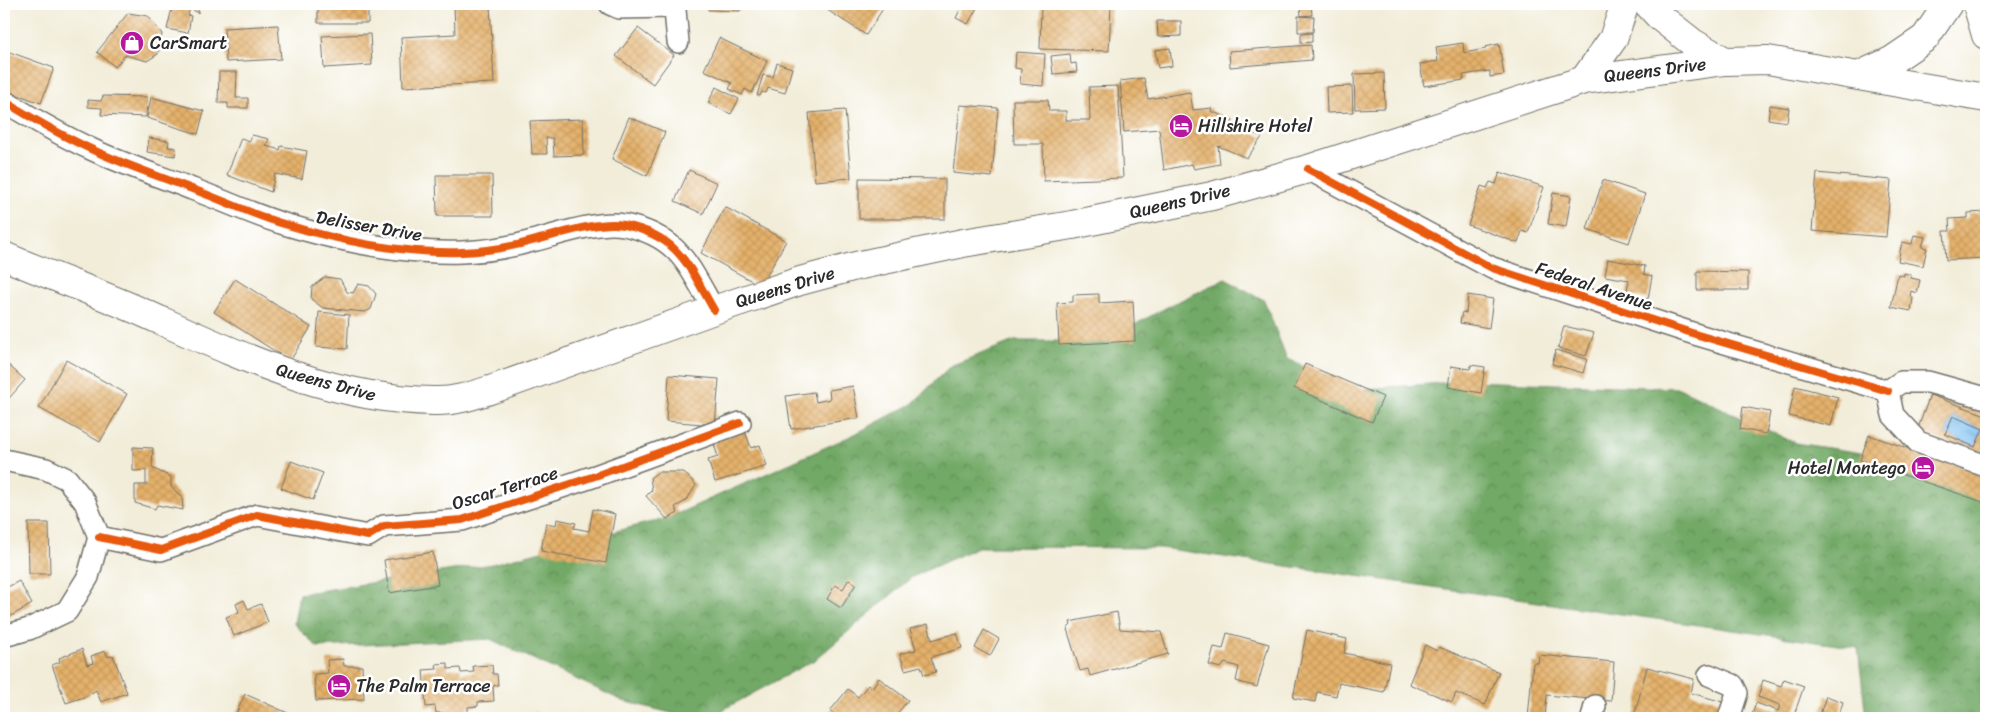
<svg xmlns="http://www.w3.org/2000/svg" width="1990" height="722" font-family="Sriracha,sans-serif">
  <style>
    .forest { fill: url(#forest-crowns); stroke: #4e6a48 }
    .water { fill: url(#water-ripples); stroke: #54758e }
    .building { fill: url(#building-cross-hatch); fill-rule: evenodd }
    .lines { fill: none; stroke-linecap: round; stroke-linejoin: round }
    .minor-casing { stroke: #716f68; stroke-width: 24 }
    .major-casing { stroke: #716f68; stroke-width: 30 }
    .highway-casing { stroke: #716f68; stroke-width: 30 }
    .minor { stroke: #fff; stroke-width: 21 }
    .major { stroke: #fff; stroke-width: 28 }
    .highway { stroke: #fff; stroke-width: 28 }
    .cycleway-casing { stroke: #fff; stroke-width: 11 }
    .cycleway { stroke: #e8590c; stroke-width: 8 }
    .labels { text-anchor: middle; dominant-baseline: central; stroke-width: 5; stroke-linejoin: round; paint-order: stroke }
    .poi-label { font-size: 18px; fill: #2b2b2b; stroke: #fff; text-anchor: start }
    .street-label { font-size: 18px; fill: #2b2b2b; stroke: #fff }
  </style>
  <defs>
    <pattern id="forest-crowns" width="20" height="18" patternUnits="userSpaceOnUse" patternTransform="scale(1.25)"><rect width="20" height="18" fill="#72a966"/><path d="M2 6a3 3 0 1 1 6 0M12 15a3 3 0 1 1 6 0" fill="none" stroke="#5e8a54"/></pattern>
    <pattern id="water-ripples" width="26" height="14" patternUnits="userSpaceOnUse" patternTransform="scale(1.25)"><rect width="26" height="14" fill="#7cbff2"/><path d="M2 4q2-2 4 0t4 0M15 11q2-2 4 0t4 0" fill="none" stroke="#669bc4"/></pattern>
    <pattern id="building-cross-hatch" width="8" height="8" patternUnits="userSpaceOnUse" patternTransform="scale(1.25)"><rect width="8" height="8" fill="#e4b16a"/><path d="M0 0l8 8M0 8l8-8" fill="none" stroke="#c4985c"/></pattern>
  </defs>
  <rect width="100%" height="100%" fill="#fff"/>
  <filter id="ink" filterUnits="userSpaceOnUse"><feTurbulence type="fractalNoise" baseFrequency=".02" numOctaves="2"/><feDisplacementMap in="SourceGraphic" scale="10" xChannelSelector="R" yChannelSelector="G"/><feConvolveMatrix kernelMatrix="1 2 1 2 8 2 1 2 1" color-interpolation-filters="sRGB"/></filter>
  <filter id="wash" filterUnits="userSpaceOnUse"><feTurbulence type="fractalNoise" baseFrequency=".0096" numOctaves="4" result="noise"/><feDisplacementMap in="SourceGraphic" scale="20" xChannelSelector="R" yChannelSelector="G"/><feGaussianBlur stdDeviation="1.12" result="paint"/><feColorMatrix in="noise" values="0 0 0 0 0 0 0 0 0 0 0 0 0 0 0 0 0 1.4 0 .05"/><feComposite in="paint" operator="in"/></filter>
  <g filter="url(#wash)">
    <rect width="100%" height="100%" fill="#f2edd9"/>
    <path class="forest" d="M 1225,279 L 1264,300 L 1287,359 L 1354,390 L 1466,381 L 1679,388 L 1795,443 L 1902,459 L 1986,485 L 1986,718 L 1866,718 L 1858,648 L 1161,548 L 978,547 L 912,577 L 816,659 L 708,718 L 691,718 L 623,701 L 490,639 L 317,647 L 294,624 L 299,594 L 492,564 L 670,517 L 853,435 L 912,404 L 950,366 L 1014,341 L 1105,341 L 1169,306 Z"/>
    <path class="water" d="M 1953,416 L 1983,429 L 1975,447 L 1945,434 Z"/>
    <g id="blocks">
      <path class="building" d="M 173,4 L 199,4 L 198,13 L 190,8 L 188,15 L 191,16 L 188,33 L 167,29 Z
        M 318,4 L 368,4 L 368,23 L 318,23 Z
        M 454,4 L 490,4 L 494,83 L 403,87 L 401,37 L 455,34 Z
        M 708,4 L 740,4 L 740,11 L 708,10 Z
        M 818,4 L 886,4 L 866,35 Z
        M 933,4 L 944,4 L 942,8 Z
        M 963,4 L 979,4 L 968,24 L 956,18 Z
        M 1041,4 L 1111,4 L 1109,51 L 1040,49 Z
        M 1300,4 L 1311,4 L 1312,15 L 1301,16 Z
        M 128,13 L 148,16 L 162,34 L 158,54 L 147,61 L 125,55 L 115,67 L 97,52 Z
        M 1298,16 L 1314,17 L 1313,32 L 1298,32 Z
        M 1157,21 L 1181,21 L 1181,36 L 1158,37 Z
        M 278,25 L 281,59 L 226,62 L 224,28 Z
        M 638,28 L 674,55 L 653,84 L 616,56 Z
        M 1312,33 L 1312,42 L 1301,43 L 1301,34 Z
        M 370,34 L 372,65 L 324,68 L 322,36 Z
        M 719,38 L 767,61 L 752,93 L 745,89 L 742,95 L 729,89 L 732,83 L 704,70 Z
        M 1463,43 L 1464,53 L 1485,49 L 1485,47 L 1499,44 L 1504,75 L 1490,77 L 1490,71 L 1463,75 L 1464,80 L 1424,86 L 1420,64 L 1438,61 L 1436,47 Z
        M 1311,45 L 1312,60 L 1230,67 L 1229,51 Z
        M 1170,48 L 1172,66 L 1158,68 L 1155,50 Z
        M 4,50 L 54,68 L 41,103 L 4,90 Z
        M 1016,52 L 1045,54 L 1043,86 L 1020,84 L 1021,69 L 1015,68 Z
        M 1070,54 L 1071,64 L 1076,63 L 1077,72 L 1053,74 L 1051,56 Z
        M 777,63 L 792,68 L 785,93 L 768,88 L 766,93 L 762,92 L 760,96 L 757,95 L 763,75 L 773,77 Z
        M 219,72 L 237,72 L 236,98 L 248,98 L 248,108 L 228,108 L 228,103 L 218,103 Z
        M 1384,73 L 1385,108 L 1355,109 L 1354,74 Z
        M 1144,78 L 1148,99 L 1190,92 L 1193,110 L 1212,108 L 1211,111 L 1233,120 L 1231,123 L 1262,137 L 1247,158 L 1218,146 L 1220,164 L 1194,169 L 1192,164 L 1164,170 L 1159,129 L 1124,132 L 1120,81 Z
        M 1118,86 L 1123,178 L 1044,181 L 1043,144 L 1014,144 L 1013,100 L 1048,100 L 1049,111 L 1066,111 L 1066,120 L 1090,120 L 1089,87 Z
        M 1352,86 L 1353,112 L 1327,113 L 1326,87 Z
        M 716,87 L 739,99 L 731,114 L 708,103 Z
        M 103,96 L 147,97 L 146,117 L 101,115 L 102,108 L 88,107 L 88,100 L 101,101 Z
        M 151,97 L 204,111 L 198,134 L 147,118 Z
        M 960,105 L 998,108 L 992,177 L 953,173 Z
        M 1770,105 L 1789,108 L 1787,122 L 1768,119 Z
        M 845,110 L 851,178 L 815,181 L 809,113 Z
        M 629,117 L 665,132 L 647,176 L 612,159 Z
        M 583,119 L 584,155 L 554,156 L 553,138 L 546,138 L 547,154 L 532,154 L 530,121 Z
        M 252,135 L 269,139 L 266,146 L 280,150 L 281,146 L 307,151 L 302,179 L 275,174 L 271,192 L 227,175 L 241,138 L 250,141 Z
        M 149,138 L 169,141 L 168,147 L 176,148 L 175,156 L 147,152 Z
        M 689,170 L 717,183 L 703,214 L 675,201 Z
        M 1500,172 L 1544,187 L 1528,233 L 1522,231 L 1518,243 L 1468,225 L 1481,186 L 1487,188 L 1490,182 L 1496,184 Z
        M 1817,173 L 1891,180 L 1886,237 L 1812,231 Z
        M 436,175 L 492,175 L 493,216 L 437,216 Z
        M 859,178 L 945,179 L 945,219 L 859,219 Z
        M 1603,180 L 1645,194 L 1629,243 L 1587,229 Z
        M 1553,193 L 1571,196 L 1566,227 L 1548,224 Z
        M 725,207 L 786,241 L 761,286 L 701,253 Z
        M 1986,212 L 1986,258 L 1946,260 L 1944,231 L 1950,231 L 1949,219 L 1968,218 L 1968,213 Z
        M 1914,235 L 1925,237 L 1922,247 L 1927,248 L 1923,266 L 1898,261 L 1902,242 L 1912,244 Z
        M 1608,259 L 1645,266 L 1644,274 L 1652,276 L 1648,299 L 1626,295 L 1629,280 L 1605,276 Z
        M 1697,271 L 1748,272 L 1748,290 L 1697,290 Z
        M 1904,273 L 1911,275 L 1911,278 L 1920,280 L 1917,293 L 1911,291 L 1910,297 L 1913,298 L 1911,311 L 1891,307 L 1898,274 L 1904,276 Z
        M 325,277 L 340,279 L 347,292 L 353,293 L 358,284 L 369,286 L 376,294 L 371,309 L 365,312 L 323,308 L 311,299 L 312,287 Z
        M 235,279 L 311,327 L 290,361 L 214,312 Z
        M 1099,294 L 1099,303 L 1133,301 L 1135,341 L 1059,345 L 1057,303 L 1073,302 L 1073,295 Z
        M 1468,295 L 1493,299 L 1489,328 L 1460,323 L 1462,312 L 1466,313 Z
        M 319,312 L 349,315 L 347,349 L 316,347 Z
        M 1564,326 L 1594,333 L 1586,356 L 1558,348 Z
        M 1556,350 L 1587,359 L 1583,373 L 1552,364 Z
        M 66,360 L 127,394 L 100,442 L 39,408 Z
        M 4,361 L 25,380 L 4,404 Z
        M 1305,364 L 1383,397 L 1372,422 L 1294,388 Z
        M 1471,365 L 1485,367 L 1481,393 L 1448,387 L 1451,366 L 1470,369 Z
        M 669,375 L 719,379 L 715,425 L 666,421 Z
        M 853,386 L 859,418 L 791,429 L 786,396 L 814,392 L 816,402 L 830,399 L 829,390 Z
        M 1795,386 L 1838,397 L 1831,426 L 1789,416 Z
        M 1930,395 L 1986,415 L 1986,457 L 1917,431 ZM 1953,416 L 1983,429 L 1975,447 L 1945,434 Z
        M 1743,407 L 1770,412 L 1766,434 L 1740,429 Z
        M 745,431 L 751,448 L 760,445 L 767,466 L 715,482 L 708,460 L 718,457 L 713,441 Z
        M 1869,435 L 1986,475 L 1986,503 L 1860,460 Z
        M 133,447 L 153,448 L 152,468 L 171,477 L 171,487 L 182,497 L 183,510 L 157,505 L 155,509 L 135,503 L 135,485 L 146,485 L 146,470 L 133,471 Z
        M 291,461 L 323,473 L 313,500 L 281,488 Z
        M 658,472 L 684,472 L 696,485 L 686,501 L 675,507 L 678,513 L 667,519 L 646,496 L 652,490 L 650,478 Z
        M 593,509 L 615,514 L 606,563 L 541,551 L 546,523 L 556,525 L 557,519 L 576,523 L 574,528 L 589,531 Z
        M 28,523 L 49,523 L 50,574 L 29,574 Z
        M 433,552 L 438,585 L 389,593 L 384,560 Z
        M 849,579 L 856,584 L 841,608 L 827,599 L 835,585 L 843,589 Z
        M 19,581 L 32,604 L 4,620 L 4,589 Z
        M 244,600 L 248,609 L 261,604 L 268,622 L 234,636 L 226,617 L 239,612 L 236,604 Z
        M 1117,612 L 1120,629 L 1161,632 L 1168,654 L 1090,676 L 1088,669 L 1080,671 L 1067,629 L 1071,625 L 1070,622 Z
        M 928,624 L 932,640 L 957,633 L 962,648 L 931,657 L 936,672 L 924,675 L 921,666 L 905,670 L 900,654 L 916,650 L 910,629 Z
        M 984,630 L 999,639 L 990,656 L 975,648 Z
        M 1307,630 L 1347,639 L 1344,653 L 1390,663 L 1384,692 L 1339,683 L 1336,696 L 1317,692 L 1315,702 L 1293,698 Z
        M 1227,633 L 1269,644 L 1257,687 L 1236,681 L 1239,667 L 1225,663 L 1221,668 L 1209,665 L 1214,647 L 1223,649 Z
        M 1425,645 L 1437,651 L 1439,647 L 1499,672 L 1485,705 L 1456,693 L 1452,702 L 1409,684 Z
        M 82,649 L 87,665 L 93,663 L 91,656 L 105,651 L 108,657 L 113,655 L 127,693 L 101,702 L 96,690 L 87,696 L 66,703 L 52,665 L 60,662 L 59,658 Z
        M 1539,655 L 1614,662 L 1611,701 L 1547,695 L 1545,718 L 1528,718 L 1533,663 L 1538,663 Z
        M 343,659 L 344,666 L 362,666 L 364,699 L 316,701 L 314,674 L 328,673 L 327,660 Z
        M 448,663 L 448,669 L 460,668 L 461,673 L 474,672 L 473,666 L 492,665 L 493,674 L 497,674 L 498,685 L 493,686 L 494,701 L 478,702 L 478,706 L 468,707 L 468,718 L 444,718 L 444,713 L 436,713 L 435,706 L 426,707 L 423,670 L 437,669 L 436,664 Z
        M 1647,667 L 1694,679 L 1691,693 L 1723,702 L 1719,718 L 1634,717 Z
        M 879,678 L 908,700 L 894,718 L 839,718 L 830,711 L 848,689 L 858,697 L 868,685 L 872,688 Z
        M 1784,679 L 1804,686 L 1793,718 L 1751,718 L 1756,703 L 1778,711 L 1780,705 L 1758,697 L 1763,680 L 1781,686 Z
        M 245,694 L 299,718 L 234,718 Z
        M 1826,696 L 1843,702 L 1838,718 L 1819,718 Z
        M 535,712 L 545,718 L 532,718 Z"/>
    </g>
  </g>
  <g filter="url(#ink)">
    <use href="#blocks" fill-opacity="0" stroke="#716f68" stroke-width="1"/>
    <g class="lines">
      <g class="minor-casing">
        <path id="minor" d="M 610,4 L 619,8 L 670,7 L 675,10 L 678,42
          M 4,101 C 33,119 62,136 93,150 C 125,165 159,176 192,189 C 223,200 253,215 284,224 C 340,241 403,254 462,252 C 487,251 512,247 536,240 C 559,234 601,220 624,225 C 679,236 688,265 714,310
          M 1308,169 L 1492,268 L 1698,335 L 1888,391
          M 1986,398 L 1928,382 L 1901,382 L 1888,391 L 1893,415 L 1918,442 L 1986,466
          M 4,460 L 46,469 L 67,479 L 85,502 L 99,537 L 88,577 L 67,611 L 29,629 L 4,636
          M 99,537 L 161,550 L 257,515 L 368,536 L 384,526 L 462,520 L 595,476 L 740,423
          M 1709,675 L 1733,685 L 1737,693 L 1729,718
          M 1592,718 L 1595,706"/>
      </g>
      <g class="major-casing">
        <path id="major" d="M 1584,80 L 1613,39 L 1625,4
          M 4,256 C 48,275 93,291 137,310 C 232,352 328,400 434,401 C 454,402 474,395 493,389 L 714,310 L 800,281 L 856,266 L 963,243 L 1072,225 L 1212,196 L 1308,169 L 1584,80 L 1725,61"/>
      </g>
      <g class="highway-casing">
        <path id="highway" d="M 1648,4 L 1660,17 L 1693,43 L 1725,61 L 1768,60 L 1858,76 L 1891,61 L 1925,38 L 1948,4
          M 1977,4 L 1986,35
          M 1858,76 L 1986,98"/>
      </g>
      <use href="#minor" class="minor"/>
      <use href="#major" class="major"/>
      <use href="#highway" class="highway"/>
      <g class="cycleway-casing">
        <path id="cycleway" d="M 4,101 C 33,119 62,136 93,150 C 125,165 159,176 192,189 C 223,200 253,215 284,224 C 340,241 403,254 462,252 C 487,251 512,247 536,240 C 559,234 601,220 624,225 C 679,236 688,265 714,310
          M 1308,169 L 1492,268 L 1698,335 L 1888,391
          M 99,537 L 161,550 L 257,515 L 368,536 L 384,526 L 462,520 L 595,476 L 740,423"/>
      </g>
      <use href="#cycleway" class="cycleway"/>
    </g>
  </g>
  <defs>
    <g id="shop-disc" transform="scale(1.25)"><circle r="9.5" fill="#b5179e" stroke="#fff"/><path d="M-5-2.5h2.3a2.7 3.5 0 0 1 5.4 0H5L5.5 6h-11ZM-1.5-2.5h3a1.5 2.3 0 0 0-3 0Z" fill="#fff"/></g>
    <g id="hotel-disc" transform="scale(1.25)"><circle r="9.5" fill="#b5179e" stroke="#fff"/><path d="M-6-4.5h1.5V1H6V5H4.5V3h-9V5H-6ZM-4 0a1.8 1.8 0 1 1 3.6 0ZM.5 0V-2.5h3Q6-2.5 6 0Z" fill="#fff"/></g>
  </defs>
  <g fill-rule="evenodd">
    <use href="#shop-disc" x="132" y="43"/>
    <use href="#hotel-disc" x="1181" y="126"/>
    <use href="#hotel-disc" x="1923" y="468"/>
    <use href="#hotel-disc" x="339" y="686"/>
  </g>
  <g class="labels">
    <g class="poi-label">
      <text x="150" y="43">CarSmart</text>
      <text x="1198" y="126">Hillshire Hotel</text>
      <text x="1906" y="468" text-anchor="end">Hotel Montego</text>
      <text x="356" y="686">The Palm Terrace</text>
    </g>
    <g class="street-label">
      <text transform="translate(1655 70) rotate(-7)">Queens Drive</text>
      <text transform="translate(1180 201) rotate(-13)">Queens Drive</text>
      <text transform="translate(369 226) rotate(10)">Delisser Drive</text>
      <text transform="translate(1594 286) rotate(18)">Federal Avenue</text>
      <text transform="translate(785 287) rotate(-17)">Queens Drive</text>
      <text transform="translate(326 382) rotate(15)">Queens Drive</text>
      <text transform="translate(505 488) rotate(-17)">Oscar Terrace</text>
    </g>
  </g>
  <rect width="1990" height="722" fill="none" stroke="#fff" stroke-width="20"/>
</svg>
